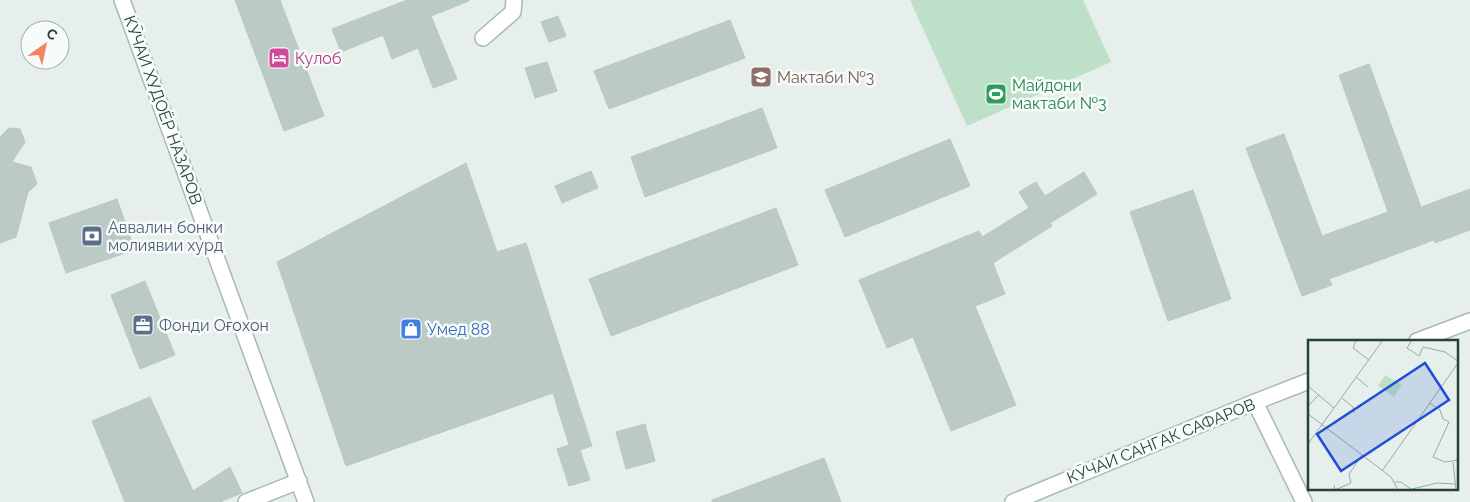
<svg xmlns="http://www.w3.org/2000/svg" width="1470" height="502" font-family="Raleway,sans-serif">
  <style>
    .green { fill: #bfe0c8 }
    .building { fill: #bbcac4; stroke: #b8c9c2 }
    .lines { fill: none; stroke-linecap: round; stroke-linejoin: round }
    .minor-casing { stroke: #a8b8b2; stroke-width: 18 }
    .minor { stroke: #fff; stroke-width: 15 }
    .labels { text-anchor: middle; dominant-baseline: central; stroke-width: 5; stroke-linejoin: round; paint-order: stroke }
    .hotel-label { font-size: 16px; fill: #b23c85; stroke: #f7fbf9; text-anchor: start }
    .education-label { font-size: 16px; fill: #785e54; stroke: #f7fbf9; text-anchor: start }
    .leisure-label { font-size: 16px; fill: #27864d; stroke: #f7fbf9; text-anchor: start }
    .street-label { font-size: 16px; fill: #24423a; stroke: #f7fbf9 }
    .service-label { font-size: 16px; fill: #4e5e75; stroke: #f7fbf9; text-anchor: start }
    .shop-label { font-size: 16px; fill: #366cbe; stroke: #f7fbf9; text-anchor: start }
    .inset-road { fill: none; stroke: #98aaa4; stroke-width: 1 }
    .view { fill: #1d4ed8; fill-opacity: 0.15; stroke: #1d4ed8; stroke-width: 2.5 }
    .inset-edge { fill: none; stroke: #24423a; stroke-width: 2.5 }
  </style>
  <rect width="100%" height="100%" fill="#e6efeb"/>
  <path class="green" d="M 910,0 L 1083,0 L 1111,62 L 967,126 Z"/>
  <path class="building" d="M 235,0 L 280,0 L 324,116 L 284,131 Z
    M 407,0 L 469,0 L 469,1 L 431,16 L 457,79 L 433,88 L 418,48 L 392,59 L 383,35 L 341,52 L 332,29 Z
    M 558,16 L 566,36 L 549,42 L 541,22 Z
    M 730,20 L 745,58 L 609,109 L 594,71 Z
    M 547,62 L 557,91 L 535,98 L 525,68 Z
    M 1369,64 L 1421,207 L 1470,189 L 1470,230 L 1435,243 L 1434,240 L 1329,279 L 1332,285 L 1302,296 L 1246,148 L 1284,134 L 1322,236 L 1388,212 L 1339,75 Z
    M 762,108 L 777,148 L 645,197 L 631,157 Z
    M 9,128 L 20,129 L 25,142 L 12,162 L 31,167 L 37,184 L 28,192 L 16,237 L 0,243 L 0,137 Z
    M 950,139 L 970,186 L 845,237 L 825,190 Z
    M 466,163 L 497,252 L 526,243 L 592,446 L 580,450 L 590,480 L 569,486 L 557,449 L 569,445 L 553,393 L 346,466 L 277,262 Z
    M 591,171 L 598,188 L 562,203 L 555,186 Z
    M 1084,172 L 1097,194 L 1050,223 L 1052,226 L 993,263 L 1005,294 L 975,306 L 1016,405 L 951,431 L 913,337 L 887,348 L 859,280 L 979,231 L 982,237 L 1029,208 L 1019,192 L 1036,182 L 1045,196 Z
    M 1193,190 L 1231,299 L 1168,321 L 1130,212 Z
    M 117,199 L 135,250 L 66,273 L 49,223 Z
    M 776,208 L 798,265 L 611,336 L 589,279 Z
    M 145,281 L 175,355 L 140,369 L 111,295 Z
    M 150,397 L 193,491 L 230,467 L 242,493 L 220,502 L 125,502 L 92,421 Z
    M 645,424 L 655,461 L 626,469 L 616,432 Z
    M 824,458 L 841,502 L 712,502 L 712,500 Z"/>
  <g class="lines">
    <g class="minor-casing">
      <path id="minor" d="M 122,0 L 306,502
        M 483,38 L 513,12 L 514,0
        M 1417,341 L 1470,321
        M 1255,402 L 1304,502
        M 246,502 L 299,481
        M 1013,502 L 1255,402 L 1309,381"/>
    </g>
    <use href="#minor" class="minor"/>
  </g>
  <defs>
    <g id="hotel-square" transform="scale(1.125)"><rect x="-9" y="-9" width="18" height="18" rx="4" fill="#d1479c" stroke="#f7fbf9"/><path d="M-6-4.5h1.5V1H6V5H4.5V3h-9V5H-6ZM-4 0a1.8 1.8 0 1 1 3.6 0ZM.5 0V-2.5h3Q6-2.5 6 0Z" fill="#fff"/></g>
    <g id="school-square" transform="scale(1.125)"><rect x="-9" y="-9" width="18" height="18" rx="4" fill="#8d6e63" stroke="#f7fbf9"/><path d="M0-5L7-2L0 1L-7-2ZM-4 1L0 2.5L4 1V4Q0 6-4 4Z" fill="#fff"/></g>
    <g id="stadium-square" transform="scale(1.125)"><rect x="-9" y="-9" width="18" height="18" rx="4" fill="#2e9e5b" stroke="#f7fbf9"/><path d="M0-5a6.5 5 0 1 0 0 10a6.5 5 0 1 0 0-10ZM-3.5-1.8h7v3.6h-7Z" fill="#fff"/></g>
    <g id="bank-square" transform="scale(1.125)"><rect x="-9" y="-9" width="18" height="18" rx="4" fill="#5c6f8a" stroke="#f7fbf9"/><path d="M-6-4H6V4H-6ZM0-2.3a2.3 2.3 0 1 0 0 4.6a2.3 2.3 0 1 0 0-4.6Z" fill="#fff"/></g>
    <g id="office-square" transform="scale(1.125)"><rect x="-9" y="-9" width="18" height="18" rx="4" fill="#5c6f8a" stroke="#f7fbf9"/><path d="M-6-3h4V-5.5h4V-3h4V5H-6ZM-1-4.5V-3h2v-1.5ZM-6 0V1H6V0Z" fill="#fff"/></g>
    <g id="shop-square" transform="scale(1.125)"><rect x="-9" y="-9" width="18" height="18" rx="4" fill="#3f7fe0" stroke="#f7fbf9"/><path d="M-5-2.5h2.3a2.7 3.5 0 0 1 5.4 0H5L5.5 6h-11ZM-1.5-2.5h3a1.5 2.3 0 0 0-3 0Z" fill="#fff"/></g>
  </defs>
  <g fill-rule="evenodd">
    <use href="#hotel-square" x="279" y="58"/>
    <use href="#school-square" x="761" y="77"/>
    <use href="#stadium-square" x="996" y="94"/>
    <use href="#bank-square" x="92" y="236"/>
    <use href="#office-square" x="143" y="325"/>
    <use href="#shop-square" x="411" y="329"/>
  </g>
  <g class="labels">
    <g class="hotel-label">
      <text x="295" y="58">Кулоб</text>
    </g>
    <g class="education-label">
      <text x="777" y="77">Мактаби №3</text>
    </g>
    <g class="leisure-label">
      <text x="1012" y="85">Майдони<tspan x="1012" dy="18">мактаби №3</tspan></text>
    </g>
    <g class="street-label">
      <text transform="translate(163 110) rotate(70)">КӮЧАИ ХУДОЁР НАЗАРОВ</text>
      <text transform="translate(1161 441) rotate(-22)">КӮЧАИ САНГАК САФАРОВ</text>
    </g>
    <g class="service-label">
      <text x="108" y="227">Аввалин бонки<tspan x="108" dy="18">молиявии хурд</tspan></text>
      <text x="159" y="325">Фонди Оғохон</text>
    </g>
    <g class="shop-label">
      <text x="427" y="329">Умед 88</text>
    </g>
  </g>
  <g transform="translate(1308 340)">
    <rect width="150" height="150" fill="#e6efeb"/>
    <path d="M 77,35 L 94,45 L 86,57 L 70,46 Z" fill="#bfe0c8"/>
    <path class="inset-road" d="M 48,0 L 45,8 L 61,20M 104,0 L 99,8 L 111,16 L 115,7 L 137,12 L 150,21M 48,37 L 60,47M 0,46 L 26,68M 34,58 L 45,67 L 46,73M 121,63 L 132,70 L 135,79 L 141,82 L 125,117 L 137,122 L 150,120M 0,66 L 11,55M 0,74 L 83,137 L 90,150M 0,104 L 75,0M 145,122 L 148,150M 74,131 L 150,23M 87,142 L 93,142 L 104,150M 26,145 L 27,150 L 43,143 L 41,134 L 54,115M 104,149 L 129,143 L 147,144"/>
    <path class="view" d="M 117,23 L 141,60 L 33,131 L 9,94 Z"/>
    <rect width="150" height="150" class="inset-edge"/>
  </g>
  <g transform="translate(45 45) rotate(33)"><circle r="24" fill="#f7fbf9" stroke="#a3b1ad"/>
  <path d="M0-4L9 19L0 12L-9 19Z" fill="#f4845f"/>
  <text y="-8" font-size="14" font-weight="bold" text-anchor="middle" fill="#24423a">С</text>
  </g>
</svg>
